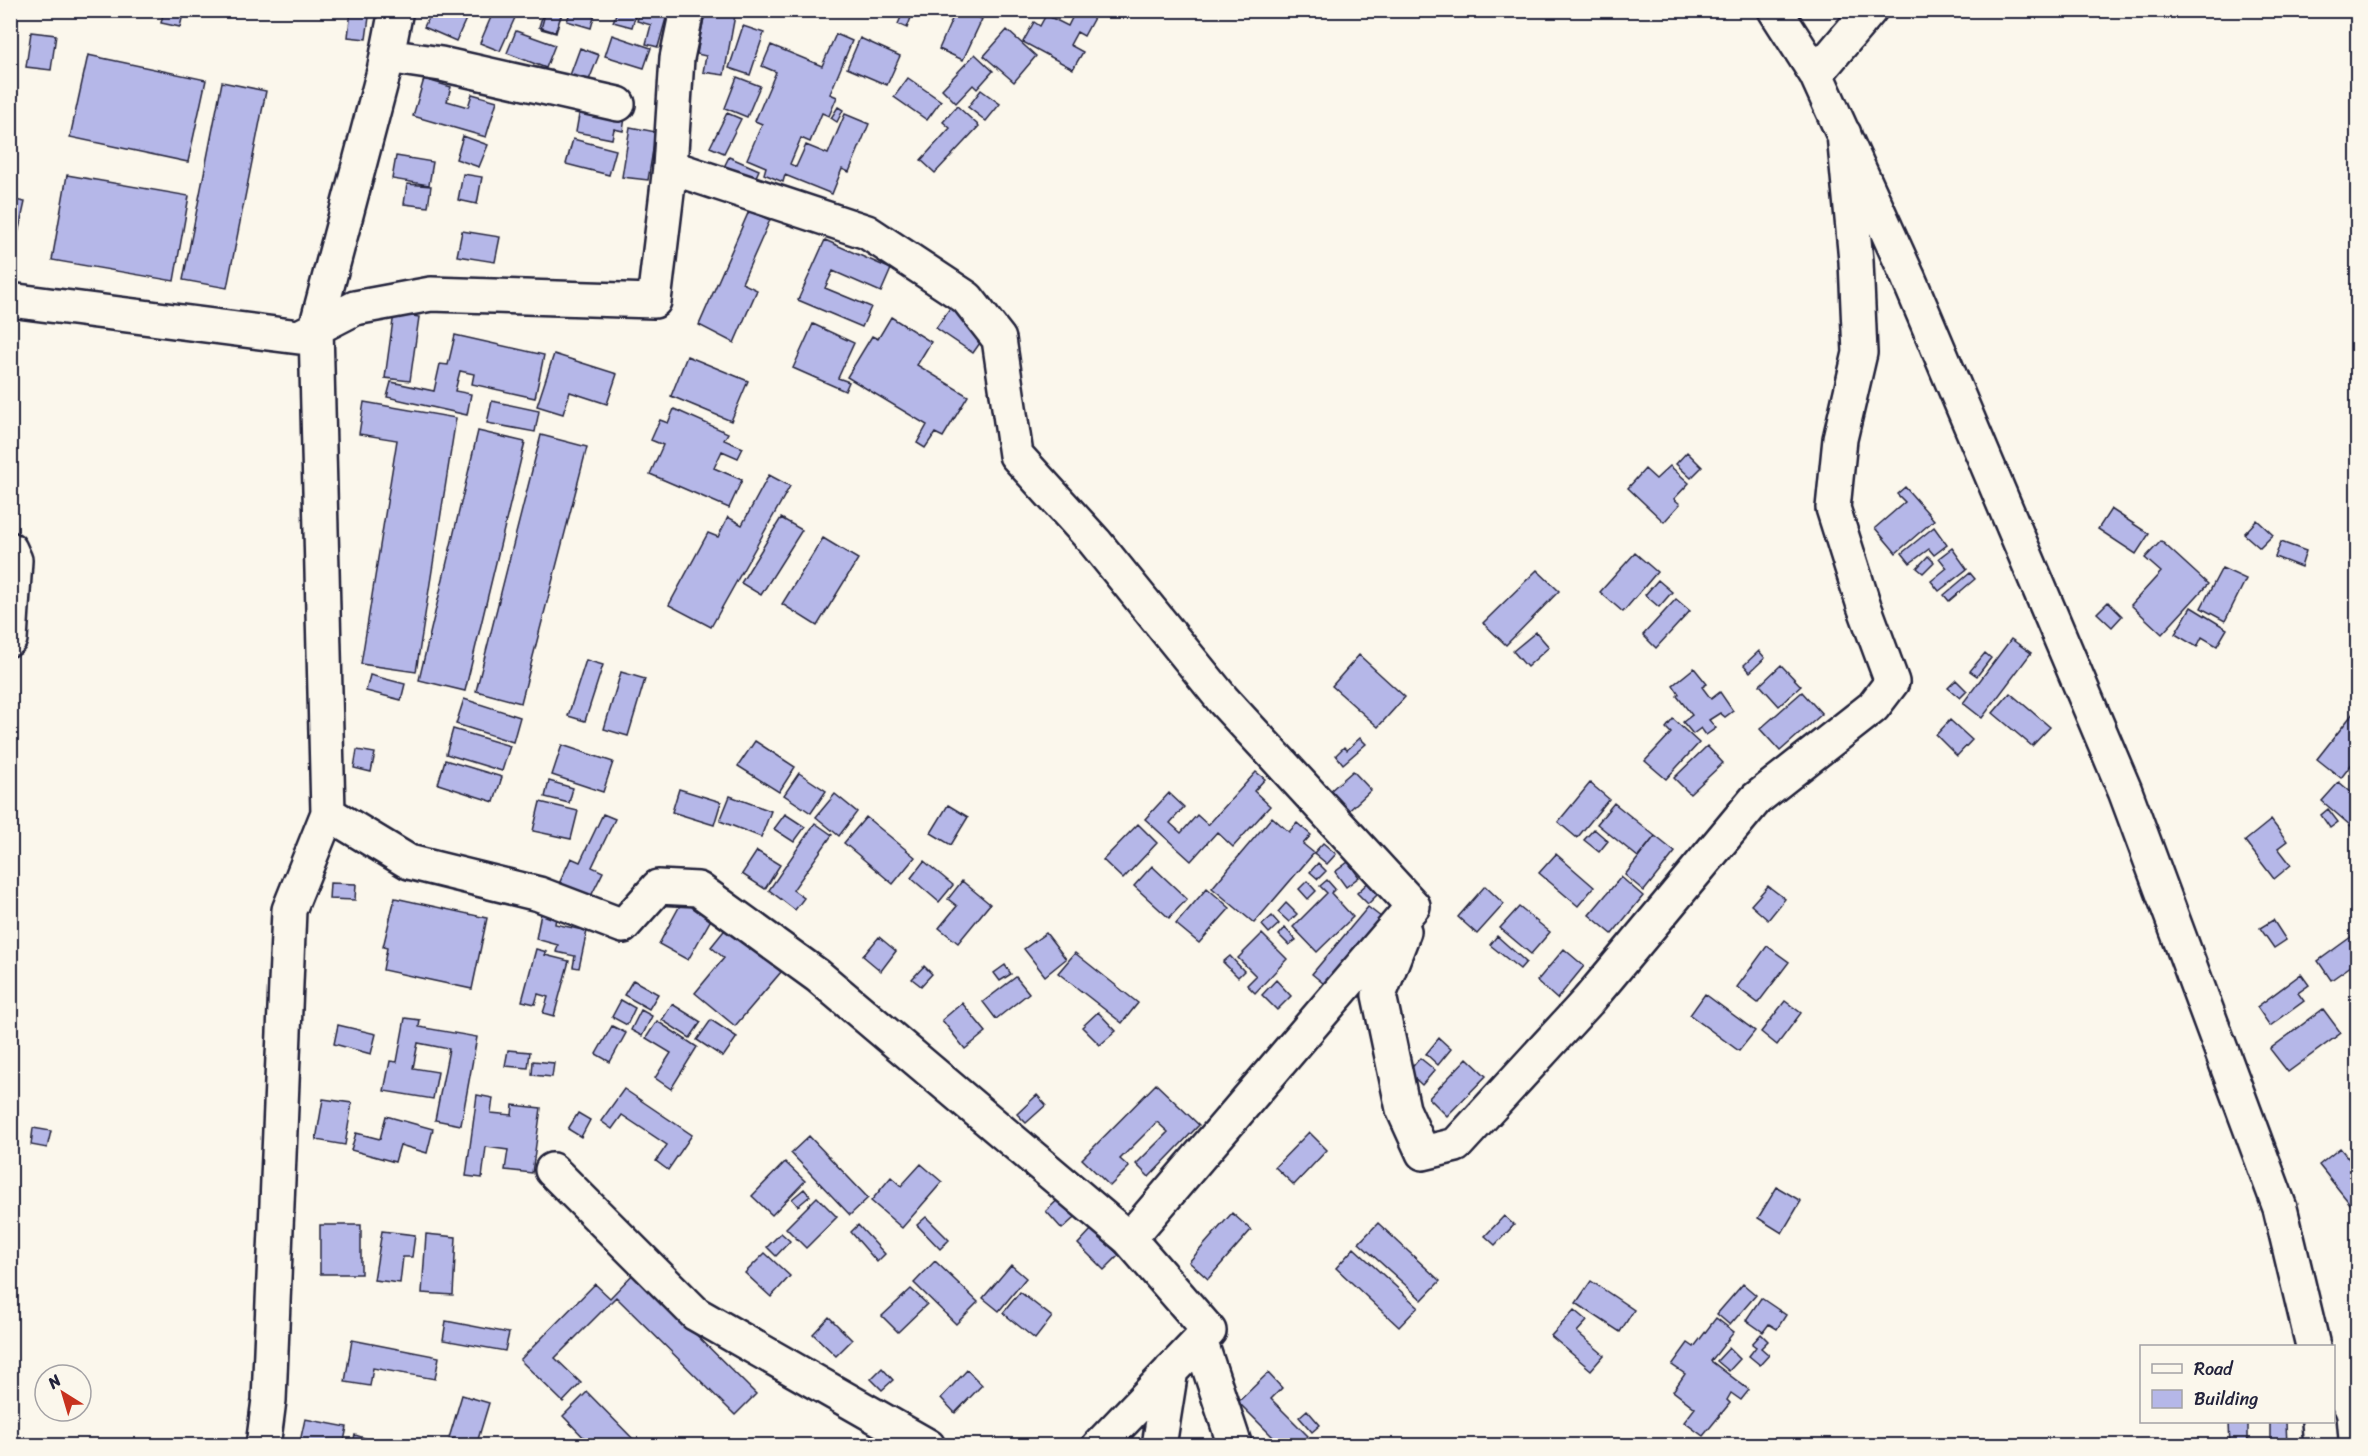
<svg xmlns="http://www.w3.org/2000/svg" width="2368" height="1456" font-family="Sriracha,sans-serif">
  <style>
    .building { fill: #b5b7e8; stroke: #22223b; stroke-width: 1.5 }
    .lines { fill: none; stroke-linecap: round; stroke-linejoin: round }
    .minor-casing { stroke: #22223b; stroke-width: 38 }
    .minor { stroke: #fbf7ec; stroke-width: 33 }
  </style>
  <rect width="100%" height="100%" fill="#fbf7ec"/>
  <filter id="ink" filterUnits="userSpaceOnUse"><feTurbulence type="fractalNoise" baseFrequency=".0167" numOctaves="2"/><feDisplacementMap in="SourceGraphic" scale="12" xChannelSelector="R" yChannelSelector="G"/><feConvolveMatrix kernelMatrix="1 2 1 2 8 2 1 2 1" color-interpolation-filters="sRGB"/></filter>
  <g filter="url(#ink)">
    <path class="building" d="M 164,10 L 184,10 L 180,27 L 161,23 Z
      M 351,10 L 370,10 L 366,39 L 348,37 Z
      M 432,10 L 470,10 L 456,41 L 424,27 Z
      M 494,10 L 518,11 L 500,51 L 480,43 Z
      M 544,10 L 562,14 L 555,32 L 539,27 Z
      M 546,10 L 562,11 L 556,33 L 541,29 Z
      M 571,10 L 596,10 L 591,28 L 567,21 Z
      M 603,10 L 637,10 L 632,27 L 613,22 L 616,14 Z
      M 640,10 L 668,11 L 658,47 L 646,44 L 651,25 L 637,21 Z
      M 715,10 L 736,10 L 724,75 L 703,72 L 706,56 L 697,54 L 705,12 L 714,14 Z
      M 904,10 L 914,10 L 907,28 L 898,24 Z
      M 956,10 L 963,10 L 982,19 L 963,60 L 939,49 Z
      M 1076,10 L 1089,10 L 1096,14 L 1084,36 L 1077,32 L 1070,45 L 1083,52 L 1073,69 L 1023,42 L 1034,22 L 1040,26 L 1046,15 L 1068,26 Z
      M 743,26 L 764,33 L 750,75 L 729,68 Z
      M 1007,30 L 1036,56 L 1014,82 L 984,56 Z
      M 516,31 L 555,45 L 546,68 L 507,53 Z
      M 31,32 L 56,35 L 51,70 L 26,67 Z
      M 836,34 L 852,41 L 830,94 L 837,97 L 829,116 L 822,113 L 810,142 L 801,138 L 790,164 L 796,167 L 806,145 L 828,154 L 845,114 L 869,124 L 849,172 L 842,169 L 832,194 L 785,175 L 783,182 L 764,174 L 766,167 L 747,159 L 762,124 L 755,121 L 776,72 L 762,66 L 771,45 L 822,66 Z
      M 612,35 L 651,48 L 644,68 L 605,56 Z
      M 860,38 L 900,56 L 887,85 L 847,68 Z
      M 580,48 L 599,55 L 587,85 L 569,78 Z
      M 975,54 L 993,71 L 977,89 L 973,85 L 956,103 L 942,89 Z
      M 88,55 L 206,80 L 188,162 L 70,137 Z
      M 737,77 L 760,86 L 747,117 L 725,108 Z
      M 908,78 L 941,101 L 927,120 L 894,97 Z
      M 424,79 L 451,87 L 447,101 L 468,107 L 472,94 L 497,101 L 486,137 L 413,116 Z
      M 222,82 L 266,91 L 227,288 L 183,280 Z
      M 981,90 L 1000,104 L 986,121 L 968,107 Z
      M 957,106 L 979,126 L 935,173 L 921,160 L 950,128 L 943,122 Z
      M 838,107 L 843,110 L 837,122 L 831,118 Z
      M 580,109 L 625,117 L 623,131 L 614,129 L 612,139 L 576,132 Z
      M 727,113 L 741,119 L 724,153 L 710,147 Z
      M 630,127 L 656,132 L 648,180 L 622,177 Z
      M 463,136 L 488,145 L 479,167 L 456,159 Z
      M 573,139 L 616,150 L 609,175 L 566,164 Z
      M 396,156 L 433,162 L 429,185 L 392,179 Z
      M 729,157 L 759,170 L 755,179 L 724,167 Z
      M 463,174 L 482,177 L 477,204 L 458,200 Z
      M 67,175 L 189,196 L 174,281 L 52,260 Z
      M 407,184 L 431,186 L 428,207 L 404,204 Z
      M 10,199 L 25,202 L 12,261 L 10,261 Z
      M 749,211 L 770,220 L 742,283 L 757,290 L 734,343 L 699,325 Z
      M 462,231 L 500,237 L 495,262 L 457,256 Z
      M 825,240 L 891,269 L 881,292 L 833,271 L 825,288 L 871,307 L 862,327 L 798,300 Z
      M 950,308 L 987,333 L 973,353 L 936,328 Z
      M 394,313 L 419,317 L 410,381 L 385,378 Z
      M 891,317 L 931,342 L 917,365 L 968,396 L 943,437 L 935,433 L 925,448 L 917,443 L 927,425 L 847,377 L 872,336 L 878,339 Z
      M 813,324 L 854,343 L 838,378 L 849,382 L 845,391 L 793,368 Z
      M 455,335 L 544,355 L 535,398 L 472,384 L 474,374 L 460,371 L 455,391 L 471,394 L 467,415 L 387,397 L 391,382 L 434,391 L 440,364 L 448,365 Z
      M 554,354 L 617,374 L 607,404 L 570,392 L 563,414 L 537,406 Z
      M 687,356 L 748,381 L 731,421 L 671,396 Z
      M 492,401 L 539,411 L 535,432 L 487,423 Z
      M 364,402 L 456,418 L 416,672 L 361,664 L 397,440 L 359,434 Z
      M 674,409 L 728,433 L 724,440 L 743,448 L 738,458 L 722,451 L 714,468 L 742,480 L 729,508 L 650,474 L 663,445 L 651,440 L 660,420 L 668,423 Z
      M 478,431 L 525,442 L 465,691 L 419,680 Z
      M 541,435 L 587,447 L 521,703 L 476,691 Z
      M 1687,452 L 1702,467 L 1691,478 L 1676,464 Z
      M 1670,466 L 1689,483 L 1674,499 L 1680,504 L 1664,522 L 1628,488 L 1645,469 L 1656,479 Z
      M 769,475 L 790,486 L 711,627 L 669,605 L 708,533 L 718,537 L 728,517 L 742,525 Z
      M 1905,487 L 1934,520 L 1896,553 L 1875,528 L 1905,502 L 1897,494 Z
      M 2111,509 L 2149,534 L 2136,554 L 2098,529 Z
      M 781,518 L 802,530 L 761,595 L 741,583 Z
      M 2257,520 L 2273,535 L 2260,548 L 2244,534 Z
      M 1934,527 L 1947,545 L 1934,555 L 1929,549 L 1910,563 L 1902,553 Z
      M 823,538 L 858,559 L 817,626 L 782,604 Z
      M 2161,541 L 2208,584 L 2162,634 L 2131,605 L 2161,572 L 2145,558 Z
      M 2281,542 L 2306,551 L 2301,567 L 2275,557 Z
      M 1952,548 L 1967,569 L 1939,591 L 1931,581 L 1947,568 L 1939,558 Z
      M 1635,553 L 1657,572 L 1623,612 L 1600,592 Z
      M 1928,556 L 1934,562 L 1923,573 L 1917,568 Z
      M 2222,568 L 2246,579 L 2225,621 L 2201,608 Z
      M 1537,570 L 1559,591 L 1506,645 L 1483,623 Z
      M 1970,573 L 1975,579 L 1949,601 L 1944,595 Z
      M 1658,580 L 1672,592 L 1659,607 L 1645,595 Z
      M 1676,599 L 1690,611 L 1656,648 L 1643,635 Z
      M 2108,602 L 2122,616 L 2112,627 L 2097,613 Z
      M 2191,607 L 2227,629 L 2217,646 L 2202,637 L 2197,647 L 2175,634 Z
      M 1536,632 L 1549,647 L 1527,667 L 1513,651 Z
      M 2011,639 L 2031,653 L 1982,718 L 1963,703 Z
      M 1759,651 L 1765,658 L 1750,672 L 1744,665 Z
      M 1985,653 L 1991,658 L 1977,676 L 1970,671 Z
      M 1359,655 L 1405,697 L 1378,727 L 1332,686 Z
      M 586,660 L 603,665 L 585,721 L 568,716 Z
      M 1781,665 L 1801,686 L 1779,706 L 1760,685 Z
      M 1694,668 L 1707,684 L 1702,687 L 1711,699 L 1720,692 L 1733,711 L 1725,717 L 1720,713 L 1709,720 L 1716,728 L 1706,735 L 1701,728 L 1693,734 L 1683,722 L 1692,715 L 1677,696 L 1679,694 L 1673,685 Z
      M 621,672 L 645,679 L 628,736 L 604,729 Z
      M 370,675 L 405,684 L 401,700 L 366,691 Z
      M 1956,680 L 1967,691 L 1960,698 L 1948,688 Z
      M 1802,692 L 1822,714 L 1780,751 L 1760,729 Z
      M 2010,693 L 2050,727 L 2032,746 L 1993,713 Z
      M 464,699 L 520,717 L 513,742 L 456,724 Z
      M 2358,707 L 2358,756 L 2341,778 L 2317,759 Z
      M 1673,719 L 1699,743 L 1666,779 L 1645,761 L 1671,733 L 1666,728 Z
      M 1950,720 L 1972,740 L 1957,756 L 1936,735 Z
      M 453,729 L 510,746 L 502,771 L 446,754 Z
      M 1360,738 L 1366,744 L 1343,764 L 1336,755 L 1344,747 L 1347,750 Z
      M 755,741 L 795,767 L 779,792 L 738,766 Z
      M 562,745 L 613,762 L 603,792 L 552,775 Z
      M 1707,746 L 1723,763 L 1690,794 L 1674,778 Z
      M 357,750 L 375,753 L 371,772 L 354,768 Z
      M 445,760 L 502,777 L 494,802 L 438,784 Z
      M 1353,771 L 1371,790 L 1341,818 L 1322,798 Z
      M 1256,772 L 1265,779 L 1254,791 L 1270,806 L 1233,847 L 1217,832 L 1191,861 L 1145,819 L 1169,793 L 1184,807 L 1170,823 L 1181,833 L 1197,815 L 1208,825 Z
      M 799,773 L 826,791 L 811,813 L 784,795 Z
      M 549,781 L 573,788 L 569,803 L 545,797 Z
      M 2339,782 L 2358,798 L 2358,817 L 2351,826 L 2322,801 Z
      M 1590,783 L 1609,799 L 1577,838 L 1558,822 Z
      M 679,789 L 721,802 L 714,825 L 672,812 Z
      M 835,794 L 857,812 L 839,836 L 816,817 Z
      M 730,796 L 771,811 L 761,837 L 720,821 Z
      M 540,802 L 578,811 L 571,839 L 533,831 Z
      M 1614,803 L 1655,836 L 1638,857 L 1597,824 Z
      M 948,805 L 968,817 L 951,845 L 931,833 Z
      M 2328,809 L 2338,822 L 2330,828 L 2321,815 Z
      M 603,814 L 615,819 L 592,867 L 603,872 L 590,898 L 559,884 L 571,858 L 580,862 Z
      M 785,814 L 805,827 L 794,842 L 774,829 Z
      M 866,817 L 915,857 L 893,884 L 844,843 Z
      M 1272,817 L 1289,832 L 1297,823 L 1311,835 L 1303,844 L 1314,853 L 1254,923 L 1212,888 Z
      M 2271,820 L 2287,841 L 2278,848 L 2291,865 L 2274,879 L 2245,841 Z
      M 815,823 L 832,835 L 793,890 L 804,898 L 795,910 L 769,890 Z
      M 1138,824 L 1157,843 L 1123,879 L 1103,860 Z
      M 1594,829 L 1608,841 L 1599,852 L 1584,840 Z
      M 1655,836 L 1675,852 L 1644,891 L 1625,875 Z
      M 1323,843 L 1336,854 L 1327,864 L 1314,853 Z
      M 757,851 L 780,865 L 765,889 L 742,874 Z
      M 1556,854 L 1594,887 L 1578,906 L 1539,873 Z
      M 924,861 L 953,885 L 939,902 L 911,878 Z
      M 1348,862 L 1359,877 L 1346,887 L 1335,872 Z
      M 1318,863 L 1326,871 L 1318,879 L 1310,872 Z
      M 1152,866 L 1187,899 L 1169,918 L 1134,886 Z
      M 1621,877 L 1643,896 L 1612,934 L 1589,915 Z
      M 1373,878 L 1384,888 L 1368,904 L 1357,893 Z
      M 1327,880 L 1335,889 L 1331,893 L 1353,917 L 1317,952 L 1293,927 L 1327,893 L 1320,886 Z
      M 962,881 L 990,904 L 958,943 L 939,928 L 957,906 L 948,899 Z
      M 1307,881 L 1316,891 L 1308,899 L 1299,889 Z
      M 330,883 L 356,884 L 355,900 L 329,899 Z
      M 1485,886 L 1504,904 L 1477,934 L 1458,917 Z
      M 1768,886 L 1785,899 L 1768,920 L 1751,905 Z
      M 1207,888 L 1230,908 L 1199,943 L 1176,924 Z
      M 395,898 L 487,918 L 472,989 L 383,970 L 387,948 L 383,947 Z
      M 684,898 L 714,914 L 688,960 L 659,944 Z
      M 1286,903 L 1297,914 L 1289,922 L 1278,912 Z
      M 1368,907 L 1386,921 L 1329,988 L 1312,974 Z
      M 1519,907 L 1550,932 L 1531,954 L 1500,928 Z
      M 541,913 L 556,917 L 555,924 L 587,931 L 579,968 L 573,967 L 575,956 L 556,952 L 558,945 L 536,939 Z
      M 1272,916 L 1279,924 L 1269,933 L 1262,925 Z
      M 2273,920 L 2286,940 L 2274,948 L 2260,928 Z
      M 727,927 L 781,972 L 735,1026 L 695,993 L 724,958 L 711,947 Z
      M 1285,928 L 1296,940 L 1289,945 L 1279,935 Z
      M 1046,933 L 1066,959 L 1045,976 L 1024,949 Z
      M 1262,934 L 1287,959 L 1255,993 L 1247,985 L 1256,976 L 1238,958 Z
      M 2355,934 L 2358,961 L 2331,980 L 2318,961 Z
      M 1497,936 L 1526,962 L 1520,969 L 1490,945 Z
      M 879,937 L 896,951 L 881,971 L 863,956 Z
      M 1767,946 L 1789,962 L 1758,1003 L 1737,987 Z
      M 536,949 L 547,952 L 545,955 L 569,961 L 554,1016 L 543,1013 L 548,997 L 538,994 L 535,1004 L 522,1001 Z
      M 1564,949 L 1584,966 L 1557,999 L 1537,981 Z
      M 1075,953 L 1138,1003 L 1122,1023 L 1058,973 Z
      M 1230,956 L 1244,971 L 1238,977 L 1223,962 Z
      M 1005,965 L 1011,974 L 1000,981 L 994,973 Z
      M 924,966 L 932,974 L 921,986 L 912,979 Z
      M 2301,974 L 2309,985 L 2298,993 L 2304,1001 L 2270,1026 L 2257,1007 Z
      M 1016,977 L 1029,993 L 996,1019 L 983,1002 Z
      M 633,980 L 658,994 L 649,1009 L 624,995 Z
      M 1276,980 L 1291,996 L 1277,1010 L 1262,995 Z
      M 1705,994 L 1755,1031 L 1739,1051 L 1690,1015 Z
      M 621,1000 L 635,1008 L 627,1025 L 612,1017 Z
      M 1785,1001 L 1801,1013 L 1777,1045 L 1761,1032 Z
      M 962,1003 L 986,1032 L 965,1049 L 942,1020 Z
      M 672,1004 L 701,1022 L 690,1038 L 662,1020 Z
      M 2323,1009 L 2341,1033 L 2288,1072 L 2270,1049 Z
      M 641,1010 L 652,1016 L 642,1036 L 631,1030 Z
      M 1098,1012 L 1116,1031 L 1100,1045 L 1082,1027 Z
      M 405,1018 L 420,1020 L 419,1027 L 477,1037 L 461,1125 L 435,1120 L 449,1049 L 418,1043 L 413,1068 L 438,1072 L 433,1099 L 384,1091 L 390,1061 L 397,1062 Z
      M 711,1020 L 737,1037 L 723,1057 L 697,1040 Z
      M 657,1021 L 697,1047 L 671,1089 L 655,1078 L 671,1053 L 646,1038 Z
      M 338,1025 L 376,1034 L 371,1054 L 334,1044 Z
      M 612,1026 L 626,1033 L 610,1062 L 596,1054 Z
      M 1439,1038 L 1451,1049 L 1438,1065 L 1426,1054 Z
      M 508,1050 L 530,1052 L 528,1068 L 505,1066 Z
      M 1420,1058 L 1435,1070 L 1422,1085 L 1408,1072 Z
      M 1467,1058 L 1486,1076 L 1447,1116 L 1429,1098 Z
      M 533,1061 L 554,1063 L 552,1077 L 532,1075 Z
      M 1156,1084 L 1199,1125 L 1149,1177 L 1136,1164 L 1168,1132 L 1157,1122 L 1120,1159 L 1129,1167 L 1110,1186 L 1082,1159 Z
      M 624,1089 L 692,1135 L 668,1170 L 656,1161 L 667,1145 L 622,1115 L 612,1129 L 601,1121 Z
      M 477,1095 L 493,1098 L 491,1113 L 512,1115 L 513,1105 L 541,1108 L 532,1173 L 505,1170 L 508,1150 L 486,1147 L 482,1178 L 466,1176 Z
      M 1037,1095 L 1046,1105 L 1026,1123 L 1017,1114 Z
      M 323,1099 L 352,1103 L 345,1145 L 316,1140 Z
      M 578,1113 L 590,1120 L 581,1137 L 568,1129 Z
      M 386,1116 L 433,1129 L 427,1153 L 400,1145 L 395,1162 L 351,1150 L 356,1133 L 380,1139 Z
      M 33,1128 L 51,1131 L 47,1148 L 31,1145 Z
      M 1309,1132 L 1327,1150 L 1294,1185 L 1275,1167 Z
      M 809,1136 L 868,1198 L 850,1215 L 791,1153 Z
      M 2340,1148 L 2358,1170 L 2358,1200 L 2351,1205 L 2319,1165 Z
      M 785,1162 L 805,1181 L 772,1215 L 752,1196 Z
      M 921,1164 L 942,1182 L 902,1228 L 871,1201 L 891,1177 L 901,1186 Z
      M 1777,1187 L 1801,1201 L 1782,1233 L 1758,1218 Z
      M 804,1189 L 810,1196 L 798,1206 L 792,1199 Z
      M 1067,1191 L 1084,1209 L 1062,1229 L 1046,1211 Z
      M 817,1197 L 837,1217 L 806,1248 L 786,1228 Z
      M 1232,1213 L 1251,1230 L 1208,1279 L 1189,1262 Z
      M 1504,1216 L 1514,1225 L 1495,1245 L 1485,1236 Z
      M 926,1217 L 949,1240 L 940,1249 L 917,1225 Z
      M 1378,1223 L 1440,1281 L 1422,1300 L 1359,1243 Z
      M 320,1225 L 361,1225 L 361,1274 L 320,1274 Z
      M 858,1225 L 885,1254 L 877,1262 L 851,1232 Z
      M 1092,1229 L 1119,1255 L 1104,1270 L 1078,1244 Z
      M 382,1231 L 415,1235 L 412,1257 L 403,1257 L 400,1283 L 374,1280 Z
      M 781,1233 L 790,1241 L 776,1256 L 767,1247 Z
      M 426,1234 L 456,1237 L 453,1295 L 422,1293 Z
      M 1354,1248 L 1418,1307 L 1399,1327 L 1336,1268 Z
      M 765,1253 L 790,1276 L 771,1297 L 745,1273 Z
      M 935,1261 L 978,1302 L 956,1324 L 914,1283 Z
      M 1011,1265 L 1026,1278 L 999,1311 L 983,1298 Z
      M 634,1273 L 756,1394 L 735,1415 L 616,1297 L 555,1358 L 581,1383 L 563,1402 L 520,1360 L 595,1284 L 610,1298 Z
      M 1591,1281 L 1634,1310 L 1620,1332 L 1576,1303 Z
      M 1743,1284 L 1756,1295 L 1730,1325 L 1717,1314 Z
      M 911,1289 L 927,1304 L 898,1332 L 882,1316 Z
      M 1020,1292 L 1052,1317 L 1035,1339 L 1003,1313 Z
      M 1761,1298 L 1786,1315 L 1777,1329 L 1769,1324 L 1763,1332 L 1746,1320 Z
      M 1574,1310 L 1587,1321 L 1577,1332 L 1604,1355 L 1591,1370 L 1551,1336 Z
      M 829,1317 L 852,1340 L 836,1356 L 813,1334 Z
      M 1716,1318 L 1734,1332 L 1711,1361 L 1749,1390 L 1741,1400 L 1731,1393 L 1727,1400 L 1730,1403 L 1703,1436 L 1684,1422 L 1695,1408 L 1673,1391 L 1685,1374 L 1672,1365 L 1688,1343 L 1694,1347 Z
      M 446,1321 L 509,1333 L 505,1351 L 443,1340 Z
      M 1761,1334 L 1768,1341 L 1761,1348 L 1769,1355 L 1760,1365 L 1749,1356 L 1756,1347 L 1752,1344 Z
      M 352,1340 L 439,1357 L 435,1379 L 373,1368 L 370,1386 L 345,1382 Z
      M 1729,1348 L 1740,1359 L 1729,1371 L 1717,1361 Z
      M 882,1368 L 893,1380 L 882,1390 L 871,1379 Z
      M 967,1370 L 982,1385 L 955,1413 L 941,1398 Z
      M 1268,1373 L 1282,1388 L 1271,1399 L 1308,1436 L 1299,1446 L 1282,1446 L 1238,1402 Z
      M 587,1392 L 640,1446 L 592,1446 L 563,1416 Z
      M 462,1395 L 489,1403 L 476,1446 L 449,1438 Z
      M 1307,1410 L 1320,1425 L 1312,1432 L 1299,1417 Z
      M 305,1419 L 347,1427 L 343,1446 L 299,1446 Z
      M 2229,1422 L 2248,1422 L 2248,1446 L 2230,1446 Z
      M 2270,1422 L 2286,1422 L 2287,1446 L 2270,1446 Z
      M 355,1435 L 390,1446 L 352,1446 Z"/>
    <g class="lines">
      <g class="minor-casing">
        <path id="minor" d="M 1775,10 L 1816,74 L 1908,277 L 2125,791 L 2280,1208 L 2313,1346
          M 387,56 L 441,64 L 618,104
          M 1816,74 L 1870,10
          M 10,300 L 299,337 L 355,308 L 431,294 L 654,301 L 670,167 L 677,58 L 687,10
          M 10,549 L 15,560 L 10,639
          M 328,813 L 409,862 L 539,894 L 623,926 L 658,887 L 698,889 L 818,976 L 1129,1239 L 1413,906 L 1223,700 L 1095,542 L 1016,455 L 999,339 L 967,298 L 867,232 L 670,167
          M 1404,931 L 1379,995 L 1403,1109 L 1423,1153 L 1456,1145 L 1588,1001 L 1756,799 L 1873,707 L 1892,682 L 1864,606 L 1833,508 L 1840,439 L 1860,353 L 1856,261 L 1844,134
          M 552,1170 L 696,1314 L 928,1446
          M 1200,1340 L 1235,1446
          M 2319,1422 L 2321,1446
          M 263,1446 L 269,1400 L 289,910 L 328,813 L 316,328 L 384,71 L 396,10
          M 1099,1446 L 1209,1331 L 1129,1239
          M 1159,1446 L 1171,1370"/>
      </g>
      <use href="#minor" class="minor"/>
    </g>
  </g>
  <rect width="2368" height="1456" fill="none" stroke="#fbf7ec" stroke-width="36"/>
  <rect x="18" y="18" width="2332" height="1420" fill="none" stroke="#22223b" stroke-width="2" filter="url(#ink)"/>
  <rect x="2140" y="1345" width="195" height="78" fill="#fbf7ec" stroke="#a4a2a5" stroke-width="1.5"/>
  <rect x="2152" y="1364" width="30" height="9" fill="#fbf7ec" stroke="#a4a2a5" stroke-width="1.5"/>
  <text x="2194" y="1375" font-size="18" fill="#22223b">Road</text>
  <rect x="2152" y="1390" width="30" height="18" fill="#b5b7e8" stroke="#a4a2a5" stroke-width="1.5"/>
  <text x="2194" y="1405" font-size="18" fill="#22223b">Building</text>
  <g transform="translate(63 1393) rotate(323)"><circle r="28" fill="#fbf7ec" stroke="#a4a2a5" stroke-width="1.5"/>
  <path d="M0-4.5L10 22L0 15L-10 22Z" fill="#c8321e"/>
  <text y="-9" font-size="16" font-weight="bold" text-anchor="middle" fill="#22223b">N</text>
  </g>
</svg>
